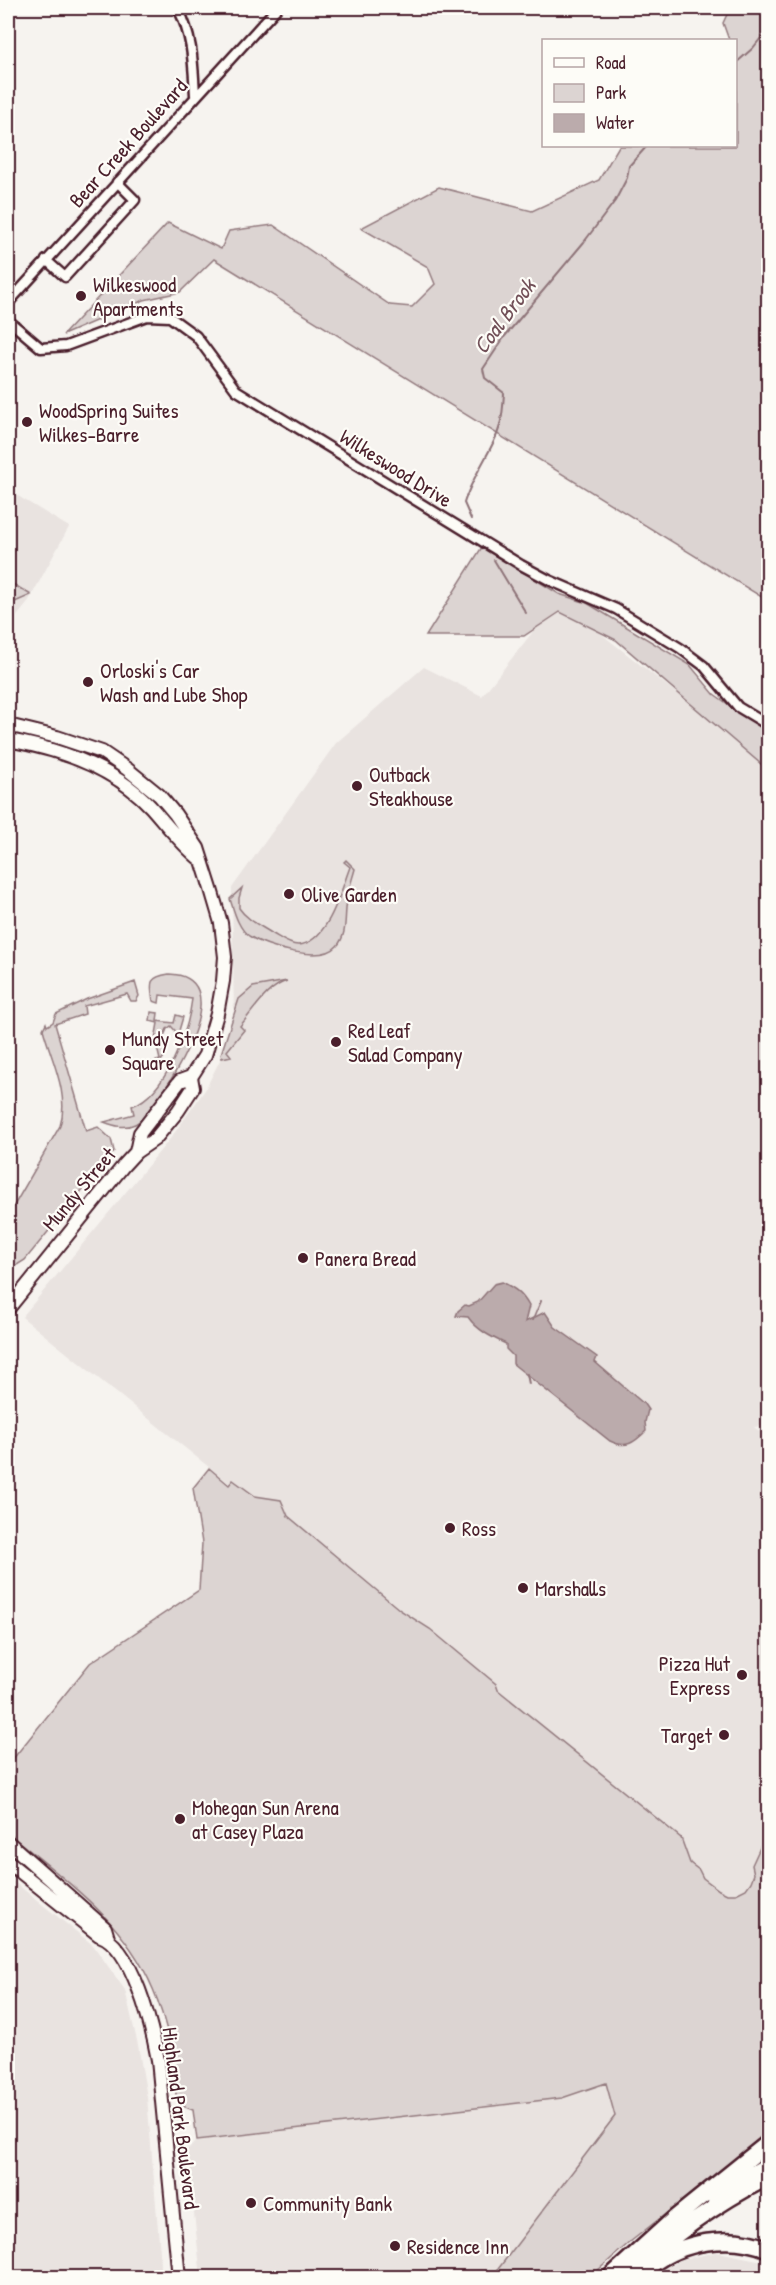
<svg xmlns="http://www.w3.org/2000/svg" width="776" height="2285" font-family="'Patrick Hand',sans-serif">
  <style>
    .built { fill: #e9e3e0 }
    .green { fill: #dcd4d2; stroke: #937a7e; stroke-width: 1.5 }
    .water { fill: #bbabac; stroke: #8e7378; stroke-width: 1.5 }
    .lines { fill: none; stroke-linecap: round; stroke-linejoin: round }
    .stream { stroke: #8e7378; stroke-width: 2 }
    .street-casing { stroke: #4a1f2b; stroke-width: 13 }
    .secondary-casing { stroke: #4a1f2b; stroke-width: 16 }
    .highway-casing { stroke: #4a1f2b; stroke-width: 20 }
    .street { stroke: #fdfcf7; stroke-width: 8 }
    .secondary { stroke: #fdfcf7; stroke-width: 12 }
    .highway { stroke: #fdfcf7; stroke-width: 15 }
    .poi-dot { fill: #4a1f2b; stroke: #fdfcf7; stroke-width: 2 }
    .labels { text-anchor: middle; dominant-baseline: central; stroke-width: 4.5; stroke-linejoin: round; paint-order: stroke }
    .street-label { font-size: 21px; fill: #4a1f2b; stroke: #fdfcf7 }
    .poi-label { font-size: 21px; fill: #4a1f2b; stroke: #fdfcf7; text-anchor: start }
    .water-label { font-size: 22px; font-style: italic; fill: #725058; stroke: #fdfcf7 }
  </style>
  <rect width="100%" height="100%" fill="#f6f3ef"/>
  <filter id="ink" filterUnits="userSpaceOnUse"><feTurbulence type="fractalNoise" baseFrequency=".0167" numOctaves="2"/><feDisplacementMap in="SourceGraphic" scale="12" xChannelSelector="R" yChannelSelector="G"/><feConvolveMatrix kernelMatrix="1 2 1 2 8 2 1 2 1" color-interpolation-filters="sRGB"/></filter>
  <g filter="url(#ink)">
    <path class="built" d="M 8,490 L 69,527 L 27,604 L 8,627 Z
      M 558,600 L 768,765 L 768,1425 L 754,1427 L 768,1438 L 768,1866 L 737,1909 L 245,1496 L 22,1317 L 170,1139 L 205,1090 L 221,1058 L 234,1021 L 232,888 L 336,743 L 424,667 L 482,696 Z
      M 8,1877 L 93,1945 L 125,1990 L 138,2045 L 147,2097 L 162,2277 L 8,2277 Z
      M 605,2076 L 615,2116 L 492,2277 L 201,2277 L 187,2150 L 197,2140 L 562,2098 Z
      M 718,2252 L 768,2262 L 768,2277 L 649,2277 L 683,2259 Z"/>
    <path class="green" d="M 730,8 L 768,8 L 768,601 L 214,259 L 180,292 L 144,300 L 63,335 L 168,223 L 221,249 L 229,231 L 273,225 L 390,305 L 412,307 L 435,284 L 428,267 L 361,228 L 439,187 L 532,211 L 599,180 L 619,146 L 736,146 L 736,40 L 729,40 L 723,23 Z
      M 482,547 L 559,594 L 587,603 L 690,665 L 714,694 L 768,733 L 768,770 L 616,640 L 560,612 L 524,636 L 426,636 Z
      M 8,581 L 31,595 L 8,605 Z
      M 346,860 L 355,869 C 352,880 348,891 347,901 C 344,916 348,934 337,946 C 322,964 266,947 249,936 C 238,928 234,911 230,899 L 242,888 L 239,898 L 239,908 C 247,920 261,926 273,934 C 280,938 289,945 298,945 C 328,943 341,890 350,867 L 344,862 Z
      M 169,974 C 236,976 177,1074 157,1100 C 151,1108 144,1120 135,1124 C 124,1129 115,1126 104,1122 L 134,1114 L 132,1106 C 166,1094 188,1032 192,999 L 160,995 L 159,1003 L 153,1001 C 150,983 148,977 169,974 Z
      M 287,981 C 267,987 254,1010 240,1026 L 244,1030 L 227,1051 L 231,1056 L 222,1058 L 221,1054 L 239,999 L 253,987 Z
      M 135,982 L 139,996 L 136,1001 L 131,1001 L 127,994 L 84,1006 L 85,1014 L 55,1024 L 86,1131 L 98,1127 L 111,1139 L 114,1151 L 25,1260 L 17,1265 L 8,1265 L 8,1216 L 60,1126 C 70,1094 51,1059 43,1029 L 46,1023 L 47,1026 L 53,1022 L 56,1014 L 87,999 Z
      M 151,1012 L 158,1013 L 157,1021 L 174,1023 L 176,1015 L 183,1017 L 178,1034 L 171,1026 L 167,1029 L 160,1045 L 166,1054 L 156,1068 L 153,1062 L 160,1060 L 156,1043 L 148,1044 L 147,1040 L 155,1040 L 158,1023 L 150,1021 Z
      M 209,1468 L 229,1485 L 233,1480 L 255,1496 L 281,1500 L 288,1516 L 400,1610 L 430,1629 L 496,1684 L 498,1690 L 681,1838 L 690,1863 L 699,1870 L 703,1878 L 719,1890 L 727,1894 L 736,1894 L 746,1889 L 751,1882 L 754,1874 L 752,1865 L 768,1830 L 768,2133 L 630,2242 L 589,2278 L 492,2277 L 615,2116 L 606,2083 L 562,2098 L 197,2140 L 193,2110 C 188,2108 181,2107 178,2101 C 174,2093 174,2070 173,2060 C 169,2036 163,2012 153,1989 C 124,1920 64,1879 8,1833 L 8,1765 L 90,1663 L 199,1590 L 202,1543 L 193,1488 Z"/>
    <path class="water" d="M 502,1282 C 514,1288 522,1293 529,1306 L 525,1322 L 545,1312 L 555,1327 L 597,1357 L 595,1362 L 644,1404 L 648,1410 L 645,1422 L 646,1431 C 634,1443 626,1449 610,1441 L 513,1364 L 513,1356 L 506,1349 L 506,1344 C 491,1337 477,1330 468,1317 L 456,1316 L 458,1311 L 465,1305 L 469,1306 L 478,1302 L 494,1284 Z"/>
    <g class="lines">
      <path class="stream" d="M 736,63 L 753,48 L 768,29
        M 471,519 L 464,503 C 471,480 485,461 495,439 C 502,425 503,409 504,393 L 485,378 L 483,369 L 505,336 L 584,242 L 615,201 L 627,178 L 629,166 L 647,146
        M 494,560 L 526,613
        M 533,1320 L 541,1301
        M 527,1374 L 529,1384"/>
      <g class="street-casing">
        <path id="street" d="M 178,8 C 193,38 193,62 195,95
          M 46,260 L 65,277 L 135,200 L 117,182
          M 8,303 L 277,8
          M 8,320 L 41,348 L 66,346 L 147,316 L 170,317 L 196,336 L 236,390 L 521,565 L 549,580 L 616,609 L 680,648 L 704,666 L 738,707 L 768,725"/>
      </g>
      <g class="secondary-casing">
        <path id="secondary" d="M 8,725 L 57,737 L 102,752 L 127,769 L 159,795 L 175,814 L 198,848 L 211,889 L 221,923 L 225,957 L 223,981 L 217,1014 L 205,1055 L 191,1077 L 180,1081 L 140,1133 L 136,1152
          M 8,740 C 59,749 114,767 151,807 C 167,825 182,845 201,860
          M 8,1309 L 124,1165 L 136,1152 L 155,1139 L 178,1111 L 193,1088 L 191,1077
          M 8,1842 L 105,1928 L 108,1938
          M 8,1862 L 99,1935 C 133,1946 152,2028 158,2060 L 179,2278"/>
      </g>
      <g class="highway-casing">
        <path id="highway" d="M 714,2197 L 768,2165
          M 650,2266 C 682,2241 731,2233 768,2249
          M 609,2278 L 675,2218 L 768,2143
          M 626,2278 C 669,2237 716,2203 768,2177"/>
      </g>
      <use href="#street" class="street"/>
      <use href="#secondary" class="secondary"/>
      <use href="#highway" class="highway"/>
    </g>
  </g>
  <g class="poi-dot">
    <circle cx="81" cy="296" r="6"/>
    <circle cx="27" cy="422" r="6"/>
    <circle cx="88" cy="682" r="6"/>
    <circle cx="357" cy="786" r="6"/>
    <circle cx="289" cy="894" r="6"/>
    <circle cx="336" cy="1042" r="6"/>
    <circle cx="110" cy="1050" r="6"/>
    <circle cx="303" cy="1258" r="6"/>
    <circle cx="450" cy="1528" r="6"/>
    <circle cx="523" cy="1588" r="6"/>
    <circle cx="742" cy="1675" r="6"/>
    <circle cx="724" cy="1735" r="6"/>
    <circle cx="180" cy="1819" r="6"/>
    <circle cx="251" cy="2203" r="6"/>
    <circle cx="395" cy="2246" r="6"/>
  </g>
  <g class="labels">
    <g class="street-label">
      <text transform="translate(128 143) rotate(-48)">Bear Creek Boulevard</text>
      <text transform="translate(396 468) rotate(32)">Wilkeswood Drive</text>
      <text transform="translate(79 1189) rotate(-50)">Mundy Street</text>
      <text transform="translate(181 2118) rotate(83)">Highland Park Boulevard</text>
    </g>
    <g class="poi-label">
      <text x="93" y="284">Wilkeswood<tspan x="93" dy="24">Apartments</tspan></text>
      <text x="39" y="410">WoodSpring Suites<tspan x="39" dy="24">Wilkes-Barre</tspan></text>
      <text x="100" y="670">Orloski's Car<tspan x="100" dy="24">Wash and Lube Shop</tspan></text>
      <text x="369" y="774">Outback<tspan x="369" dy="24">Steakhouse</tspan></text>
      <text x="301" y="894">Olive Garden</text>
      <text x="348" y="1030">Red Leaf<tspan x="348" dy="24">Salad Company</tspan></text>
      <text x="122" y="1038">Mundy Street<tspan x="122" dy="24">Square</tspan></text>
      <text x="315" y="1258">Panera Bread</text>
      <text x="462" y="1528">Ross</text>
      <text x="535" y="1588">Marshalls</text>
      <text x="730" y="1663" text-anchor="end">Pizza Hut<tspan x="730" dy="24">Express</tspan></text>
      <text x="712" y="1735" text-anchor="end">Target</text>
      <text x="192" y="1807">Mohegan Sun Arena<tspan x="192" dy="24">at Casey Plaza</tspan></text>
      <text x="263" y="2203">Community Bank</text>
      <text x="407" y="2246">Residence Inn</text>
    </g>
    <g class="water-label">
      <text transform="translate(504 316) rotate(-53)">Coal Brook</text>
    </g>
  </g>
  <rect width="776" height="2285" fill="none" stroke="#fdfcf7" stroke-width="30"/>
  <rect x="15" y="15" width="746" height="2255" fill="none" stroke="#4a1f2b" stroke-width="2" filter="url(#ink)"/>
  <rect x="542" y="39" width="195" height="108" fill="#fdfcf7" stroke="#b5a4a5" stroke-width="1.5"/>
  <rect x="554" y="58" width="30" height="9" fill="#fdfcf7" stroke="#b5a4a5" stroke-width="1.5"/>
  <text x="596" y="69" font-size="18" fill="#4a1f2b">Road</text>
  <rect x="554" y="84" width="30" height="18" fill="#dcd4d2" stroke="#b5a4a5" stroke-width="1.5"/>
  <text x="596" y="99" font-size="18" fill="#4a1f2b">Park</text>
  <rect x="554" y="114" width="30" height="18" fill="#bbabac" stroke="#b5a4a5" stroke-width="1.5"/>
  <text x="596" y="129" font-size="18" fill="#4a1f2b">Water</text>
</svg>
